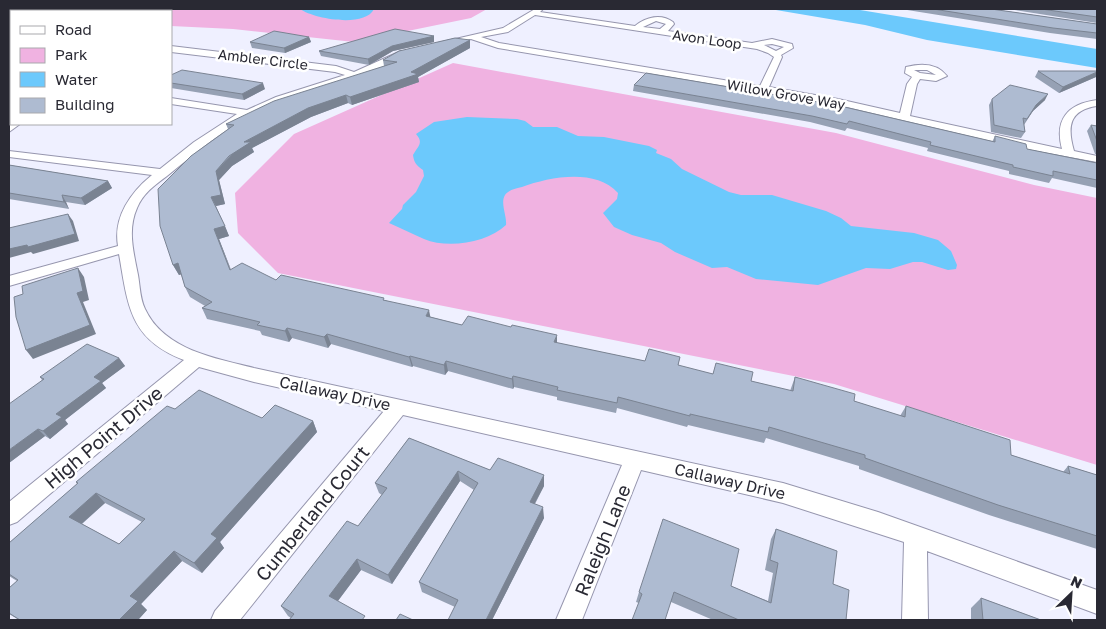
<svg xmlns="http://www.w3.org/2000/svg" width="1106" height="629" font-family="'Golos Text',sans-serif">
  <style>
    .green { fill: #f0b2e1 }
    .water { fill: #6cc9fc }
    .lines { fill: none; stroke-linecap: round; stroke-linejoin: round }
    .street-casing { stroke: #9696ae; stroke-width: 2 }
    .street { fill: #fff; fill-rule: evenodd }
    .wall { fill: #96a1b4; fill-rule: evenodd }
    .shaded-wall { fill: #7a8392 }
    .building { fill: #aebbd1; stroke: #7a8392; fill-rule: evenodd }
    .labels { text-anchor: middle; dominant-baseline: central; stroke-width: 5; stroke-linejoin: round; paint-order: stroke }
    .far-street-label { font-size: 14px; fill: #292933; stroke: #fff }
    .street-label { font-size: 16px; fill: #292933; stroke: #fff }
    .near-street-label { font-size: 19px; fill: #292933; stroke: #fff }
  </style>
  <rect width="100%" height="100%" fill="#eff0ff"/>
  <path class="green" d="M 9,9 L 487,9 L 471,18 L 354,42 L 233,29 L 171,26 L 171,11 L 11,11 L 11,21 L 9,21 Z
    M 453,63 L 836,133 L 1034,185 L 1097,198 L 1097,465 L 834,384 L 278,273 L 238,233 L 235,193 L 294,134 Z"/>
  <path class="water" d="M 300,9 L 374,9 C 365,28 314,19 300,9 Z
    M 770,9 L 854,9 L 1097,49 L 1097,68 L 927,40 L 865,25 Z
    M 467,117 L 517,119 L 525,121 L 533,127 L 557,127 L 578,136 L 604,137 L 649,146 L 657,150 L 656,153 L 671,159 L 682,169 L 729,192 L 741,195 L 772,195 L 826,211 L 841,218 L 851,226 L 914,233 L 938,240 L 951,251 L 957,265 L 956,269 L 948,270 L 922,262 L 913,262 L 890,269 L 866,268 L 818,285 L 756,279 L 727,267 L 712,268 L 675,252 L 661,243 L 632,235 L 614,227 L 603,213 L 617,199 L 618,193 C 595,168 550,177 522,187 C 517,188 508,190 505,195 C 500,203 507,216 506,225 C 487,243 448,249 424,239 C 412,234 401,228 389,223 L 402,209 L 403,205 L 416,192 L 424,176 L 423,170 C 417,166 414,163 413,155 C 418,146 424,143 416,134 L 434,122 Z"/>
  <g class="lines">
    <g class="street-casing">
      <path id="street" d="M 535,9 L 543,9 L 540,12 L 635,26 C 646,17 661,13 673,22 L 674,24 L 668,31 L 752,43 L 772,39 L 792,44 L 793,48 L 781,55 L 782,57 L 769,87 L 838,99 L 900,113 L 907,84 L 912,77 L 905,73 L 906,67 C 921,63 937,63 947,76 L 936,81 L 920,79 L 917,84 L 910,116 L 1062,149 C 1054,119 1068,104 1097,100 L 1097,106 C 1069,110 1067,127 1074,151 L 1097,156 L 1097,162 L 1021,148 L 838,105 L 498,48 L 471,39 L 442,45 L 438,43 L 503,28 ZM 535,15 L 757,49 L 768,53 L 774,57 L 760,86 L 499,43 L 481,37 L 508,32 ZM 656,21 L 666,24 L 660,29 L 643,27 ZM 772,44 L 784,47 L 776,51 L 764,45 ZM 914,70 L 927,70 L 936,75 L 920,73 Z
        M 9,36 L 11,36 L 11,40 L 9,40 Z
        M 171,46 L 336,66 L 354,72 L 401,51 L 408,53 C 403,58 395,61 389,64 C 356,81 319,88 285,101 C 238,117 205,145 167,176 C 155,185 143,193 137,208 C 127,230 134,254 138,275 C 140,286 140,299 145,309 C 164,350 215,358 254,368 L 783,483 L 878,512 L 1097,590 L 1097,614 L 927,551 L 928,620 L 902,620 L 904,542 L 783,503 L 641,470 L 582,620 L 556,620 L 622,465 L 403,415 L 240,620 L 211,620 L 215,611 L 384,411 L 254,382 L 199,367 L 17,522 L 9,525 L 9,502 L 184,360 C 129,339 128,305 119,254 L 9,286 L 9,276 L 118,246 C 113,217 131,192 152,175 L 9,157 L 9,151 L 160,169 L 194,142 L 237,114 L 171,104 L 171,98 L 247,110 L 276,97 L 345,75 L 335,72 L 171,52 Z
        M 11,122 L 11,124 L 20,124 L 9,132 L 9,124 Z"/>
    </g>
    <use href="#street" class="street"/>
  </g>
  <path class="wall" d="M 901,9 L 991,9 L 1097,24 L 1097,39 L 1050,33 Z
    M 1008,9 L 1097,9 L 1097,23 Z
    M 434,36 L 434,42 L 393,51 L 369,65 L 321,56 L 319,51 Z
    M 309,37 L 311,42 L 285,53 L 252,48 L 250,42 Z
    M 470,40 L 470,48 L 418,77 L 419,82 L 352,105 L 348,103 L 311,117 L 252,148 L 254,152 L 232,166 L 219,180 L 225,204 L 216,206 L 229,236 L 219,239 L 231,270 L 276,280 L 385,300 L 431,317 L 462,325 L 557,343 L 645,361 L 680,357 L 678,366 L 713,374 L 716,363 L 751,381 L 790,391 L 795,377 L 854,401 L 900,416 L 906,406 L 1011,455 L 1063,472 L 1068,466 L 1097,475 L 1097,549 L 989,515 L 859,469 L 859,466 L 766,438 L 764,443 L 688,425 L 687,427 L 617,408 L 616,413 L 557,400 L 557,397 L 514,387 L 513,389 L 448,371 L 445,375 L 413,366 L 412,367 L 331,344 L 328,348 L 292,338 L 289,342 L 262,335 L 260,331 L 207,319 L 202,308 L 205,306 L 190,297 L 185,287 L 181,274 L 179,275 L 173,265 L 228,129 L 226,124 L 384,66 L 383,60 Z
    M 1038,71 L 1096,77 L 1059,93 L 1035,77 Z
    M 171,75 L 265,89 L 244,100 L 171,88 Z
    M 634,85 L 992,142 L 995,136 L 1027,149 L 1097,163 L 1097,188 L 1052,178 L 1049,183 L 1009,174 L 1009,171 L 927,151 L 928,148 L 847,128 L 845,131 L 810,122 L 633,91 Z
    M 992,99 L 1045,100 L 1033,111 L 1024,125 L 1025,132 L 1021,138 L 991,132 L 989,105 Z
    M 1091,125 L 1097,126 L 1097,154 L 1095,154 L 1087,131 Z
    M 9,165 L 108,181 L 112,188 L 85,205 L 66,202 L 69,209 L 9,199 Z
    M 119,358 L 125,366 L 102,383 L 106,388 L 65,420 L 68,424 L 50,439 L 45,436 L 9,463 L 42,380 L 40,377 Z
    M 175,409 L 262,418 L 313,421 L 317,432 L 220,542 L 224,548 L 202,573 L 182,561 L 141,604 L 147,610 L 138,620 L 19,620 L 9,614 L 9,588 L 17,581 L 9,576 L 9,543 L 77,484 L 76,482 ZM 105,503 L 142,522 L 119,544 L 82,524 Z
    M 409,438 L 490,470 L 544,475 L 544,486 L 535,504 L 544,518 L 492,620 L 448,620 L 455,607 L 422,592 L 419,582 L 474,490 L 460,481 L 392,584 L 361,570 L 338,601 L 291,618 L 288,616 L 281,606 L 358,526 L 382,495 L 379,493 L 375,483 Z
    M 776,529 L 833,584 L 846,620 L 713,620 L 671,602 L 639,603 L 636,602 L 639,592 L 731,586 L 768,601 L 773,573 L 765,570 L 771,539 Z
    M 981,598 L 1041,620 L 971,620 L 971,608 Z"/>
  <path class="shaded-wall" d="M 434,36 L 434,42 L 393,51 L 369,65 L 368,59 L 392,46 Z
    M 309,37 L 311,42 L 285,53 L 284,48 Z
    M 470,40 L 470,48 L 418,77 L 419,82 L 352,105 L 350,97 L 411,72 Z
    M 1097,72 L 1096,77 L 1059,93 L 1063,87 Z
    M 263,83 L 265,89 L 244,100 L 242,94 Z
    M 1048,94 L 1045,100 L 1033,111 L 1023,125 L 1036,105 Z
    M 346,95 L 348,103 L 311,117 L 252,148 L 254,152 L 232,166 L 219,180 L 225,204 L 216,206 L 211,197 L 216,171 L 244,142 L 308,108 Z
    M 11,97 L 11,105 L 9,107 L 9,99 Z
    M 108,181 L 112,188 L 85,205 L 81,198 Z
    M 62,195 L 66,202 L 69,209 L 64,202 Z
    M 68,214 L 73,221 L 79,241 L 33,254 L 31,252 L 9,258 L 9,249 Z
    M 225,226 L 229,236 L 219,239 L 235,280 L 214,229 Z
    M 178,263 L 183,274 L 179,275 L 173,265 Z
    M 78,268 L 84,277 L 89,300 L 83,302 L 96,334 L 33,359 L 26,350 L 77,293 Z
    M 429,310 L 431,320 L 426,316 Z
    M 287,328 L 292,338 L 289,342 L 285,331 Z
    M 327,334 L 331,344 L 328,348 L 324,337 Z
    M 557,335 L 557,345 L 554,342 Z
    M 410,356 L 413,366 L 412,367 L 409,357 Z
    M 119,358 L 125,366 L 102,383 L 106,388 L 65,420 L 68,424 L 50,439 L 43,431 L 56,414 L 94,377 Z
    M 446,361 L 448,371 L 445,375 L 444,365 Z
    M 513,376 L 514,387 L 513,389 L 512,379 Z
    M 313,421 L 317,432 L 220,542 L 224,548 L 202,573 L 194,563 L 211,534 Z
    M 38,429 L 45,436 L 9,463 L 9,450 Z
    M 458,471 L 460,481 L 392,584 L 388,575 Z
    M 544,475 L 544,486 L 530,512 L 530,502 Z
    M 96,493 L 105,503 L 79,526 L 69,517 Z
    M 543,507 L 544,518 L 492,620 L 486,620 Z
    M 174,551 L 182,561 L 141,604 L 147,610 L 138,620 L 119,620 L 130,596 Z
    M 357,559 L 361,570 L 334,606 L 329,596 Z"/>
  <path class="building" d="M 933,9 L 991,9 L 1097,24 L 1097,33 L 1053,28 Z
    M 1041,9 L 1097,9 L 1097,17 Z
    M 395,29 L 434,36 L 392,46 L 368,59 L 319,51 Z
    M 274,31 L 309,37 L 284,48 L 250,42 Z
    M 455,38 L 470,40 L 411,72 L 418,74 L 350,97 L 346,95 L 308,108 L 244,142 L 251,142 L 229,156 L 216,171 L 221,195 L 211,197 L 225,226 L 214,229 L 230,270 L 242,263 L 276,280 L 281,275 L 384,298 L 383,300 L 429,310 L 426,316 L 462,325 L 468,316 L 511,327 L 512,325 L 557,335 L 554,342 L 645,361 L 649,349 L 680,357 L 678,365 L 713,374 L 716,363 L 753,372 L 751,381 L 793,391 L 795,377 L 855,394 L 854,401 L 905,417 L 906,406 L 1010,440 L 1011,455 L 1070,474 L 1068,466 L 1097,475 L 1097,536 L 998,505 L 865,458 L 865,455 L 769,427 L 768,432 L 690,414 L 690,416 L 618,397 L 617,403 L 557,390 L 558,387 L 513,376 L 512,379 L 446,361 L 444,365 L 410,356 L 409,357 L 327,334 L 324,337 L 287,328 L 285,331 L 257,325 L 260,322 L 202,308 L 212,302 L 185,287 L 178,263 L 173,265 L 160,226 L 158,189 L 191,156 L 234,125 L 226,124 L 274,101 L 397,62 L 383,60 L 399,51 Z
    M 9,40 L 11,40 L 11,97 L 9,99 Z
    M 182,70 L 263,83 L 242,94 L 171,83 L 171,75 Z
    M 1038,71 L 1097,71 L 1097,72 L 1063,87 Z
    M 646,73 L 836,105 L 995,142 L 995,136 L 1026,144 L 1027,149 L 1097,163 L 1097,180 L 1053,171 L 1053,176 L 1013,167 L 1013,165 L 930,145 L 931,142 L 849,121 L 847,124 L 812,116 L 634,85 Z
    M 1010,85 L 1048,94 L 1036,105 L 1027,119 L 1023,118 L 1025,132 L 994,125 L 992,99 Z
    M 1091,125 L 1097,126 L 1097,141 Z
    M 9,165 L 108,181 L 81,198 L 62,195 L 64,202 L 9,193 Z
    M 68,214 L 75,234 L 28,247 L 27,245 L 9,249 L 9,228 Z
    M 78,268 L 83,291 L 77,293 L 90,325 L 26,350 L 16,317 L 14,297 L 23,294 L 22,286 Z
    M 87,344 L 119,358 L 94,377 L 101,381 L 56,414 L 62,417 L 43,431 L 38,429 L 9,450 L 9,404 L 44,379 L 40,377 Z
    M 199,390 L 262,418 L 275,405 L 313,421 L 211,534 L 217,538 L 194,563 L 174,551 L 130,596 L 138,601 L 119,620 L 20,620 L 9,613 L 9,588 L 18,580 L 9,574 L 9,543 L 78,483 L 76,482 L 167,406 L 175,409 ZM 96,493 L 145,519 L 119,544 L 69,517 Z
    M 409,438 L 490,470 L 498,458 L 544,475 L 530,502 L 543,507 L 486,620 L 448,620 L 458,600 L 419,582 L 478,483 L 458,471 L 388,575 L 357,559 L 329,596 L 365,616 L 362,620 L 289,620 L 294,614 L 281,606 L 347,521 L 358,526 L 387,488 L 375,483 Z
    M 663,519 L 739,549 L 731,586 L 771,603 L 778,563 L 770,560 L 776,529 L 837,551 L 833,584 L 849,590 L 846,620 L 739,620 L 674,592 L 665,620 L 632,620 L 642,594 L 639,592 Z
    M 981,598 L 1041,620 L 983,620 Z
    M 400,614 L 413,620 L 396,620 Z"/>
  <g class="labels">
    <g class="far-street-label">
      <text transform="translate(707 39) rotate(8)">Avon Loop</text>
      <text transform="translate(263 59) rotate(7)">Ambler Circle</text>
      <text transform="translate(786 94) rotate(10)">Willow Grove Way</text>
    </g>
    <g class="street-label">
      <text transform="translate(335 393) rotate(12)">Callaway Drive</text>
      <text transform="translate(730 481) rotate(13)">Callaway Drive</text>
    </g>
    <g class="near-street-label">
      <text transform="translate(103 437) rotate(-40)">High Point Drive</text>
      <text transform="translate(312 513) rotate(-51)">Cumberland Court</text>
      <text transform="translate(602 540) rotate(-68)">Raleigh Lane</text>
    </g>
  </g>
  <rect width="1106" height="629" fill="none" stroke="#292933" stroke-width="20"/>
  <rect x="10" y="10" width="162" height="115" fill="#ffffff" stroke="#a9a9ad"/>
  <rect x="20" y="26" width="25" height="8" fill="#ffffff" stroke="#a9a9ad"/>
  <text x="55" y="35" font-size="15" fill="#292933">Road</text>
  <rect x="20" y="48" width="25" height="15" fill="#f0b2e1" stroke="#a9a9ad"/>
  <text x="55" y="60" font-size="15" fill="#292933">Park</text>
  <rect x="20" y="72" width="25" height="15" fill="#6cc9fc" stroke="#a9a9ad"/>
  <text x="55" y="85" font-size="15" fill="#292933">Water</text>
  <rect x="20" y="98" width="25" height="15" fill="#aebbd1" stroke="#a9a9ad"/>
  <text x="55" y="110" font-size="15" fill="#292933">Building</text>
  <g transform="translate(1071 594) rotate(25)" stroke="#ffffff" stroke-width="4" paint-order="stroke">
  <path d="M0-4L9 19L0 12L-9 19Z" fill="#292933"/>
  <text y="-8" font-size="14" font-weight="bold" text-anchor="middle" fill="#292933">N</text>
  </g>
</svg>
